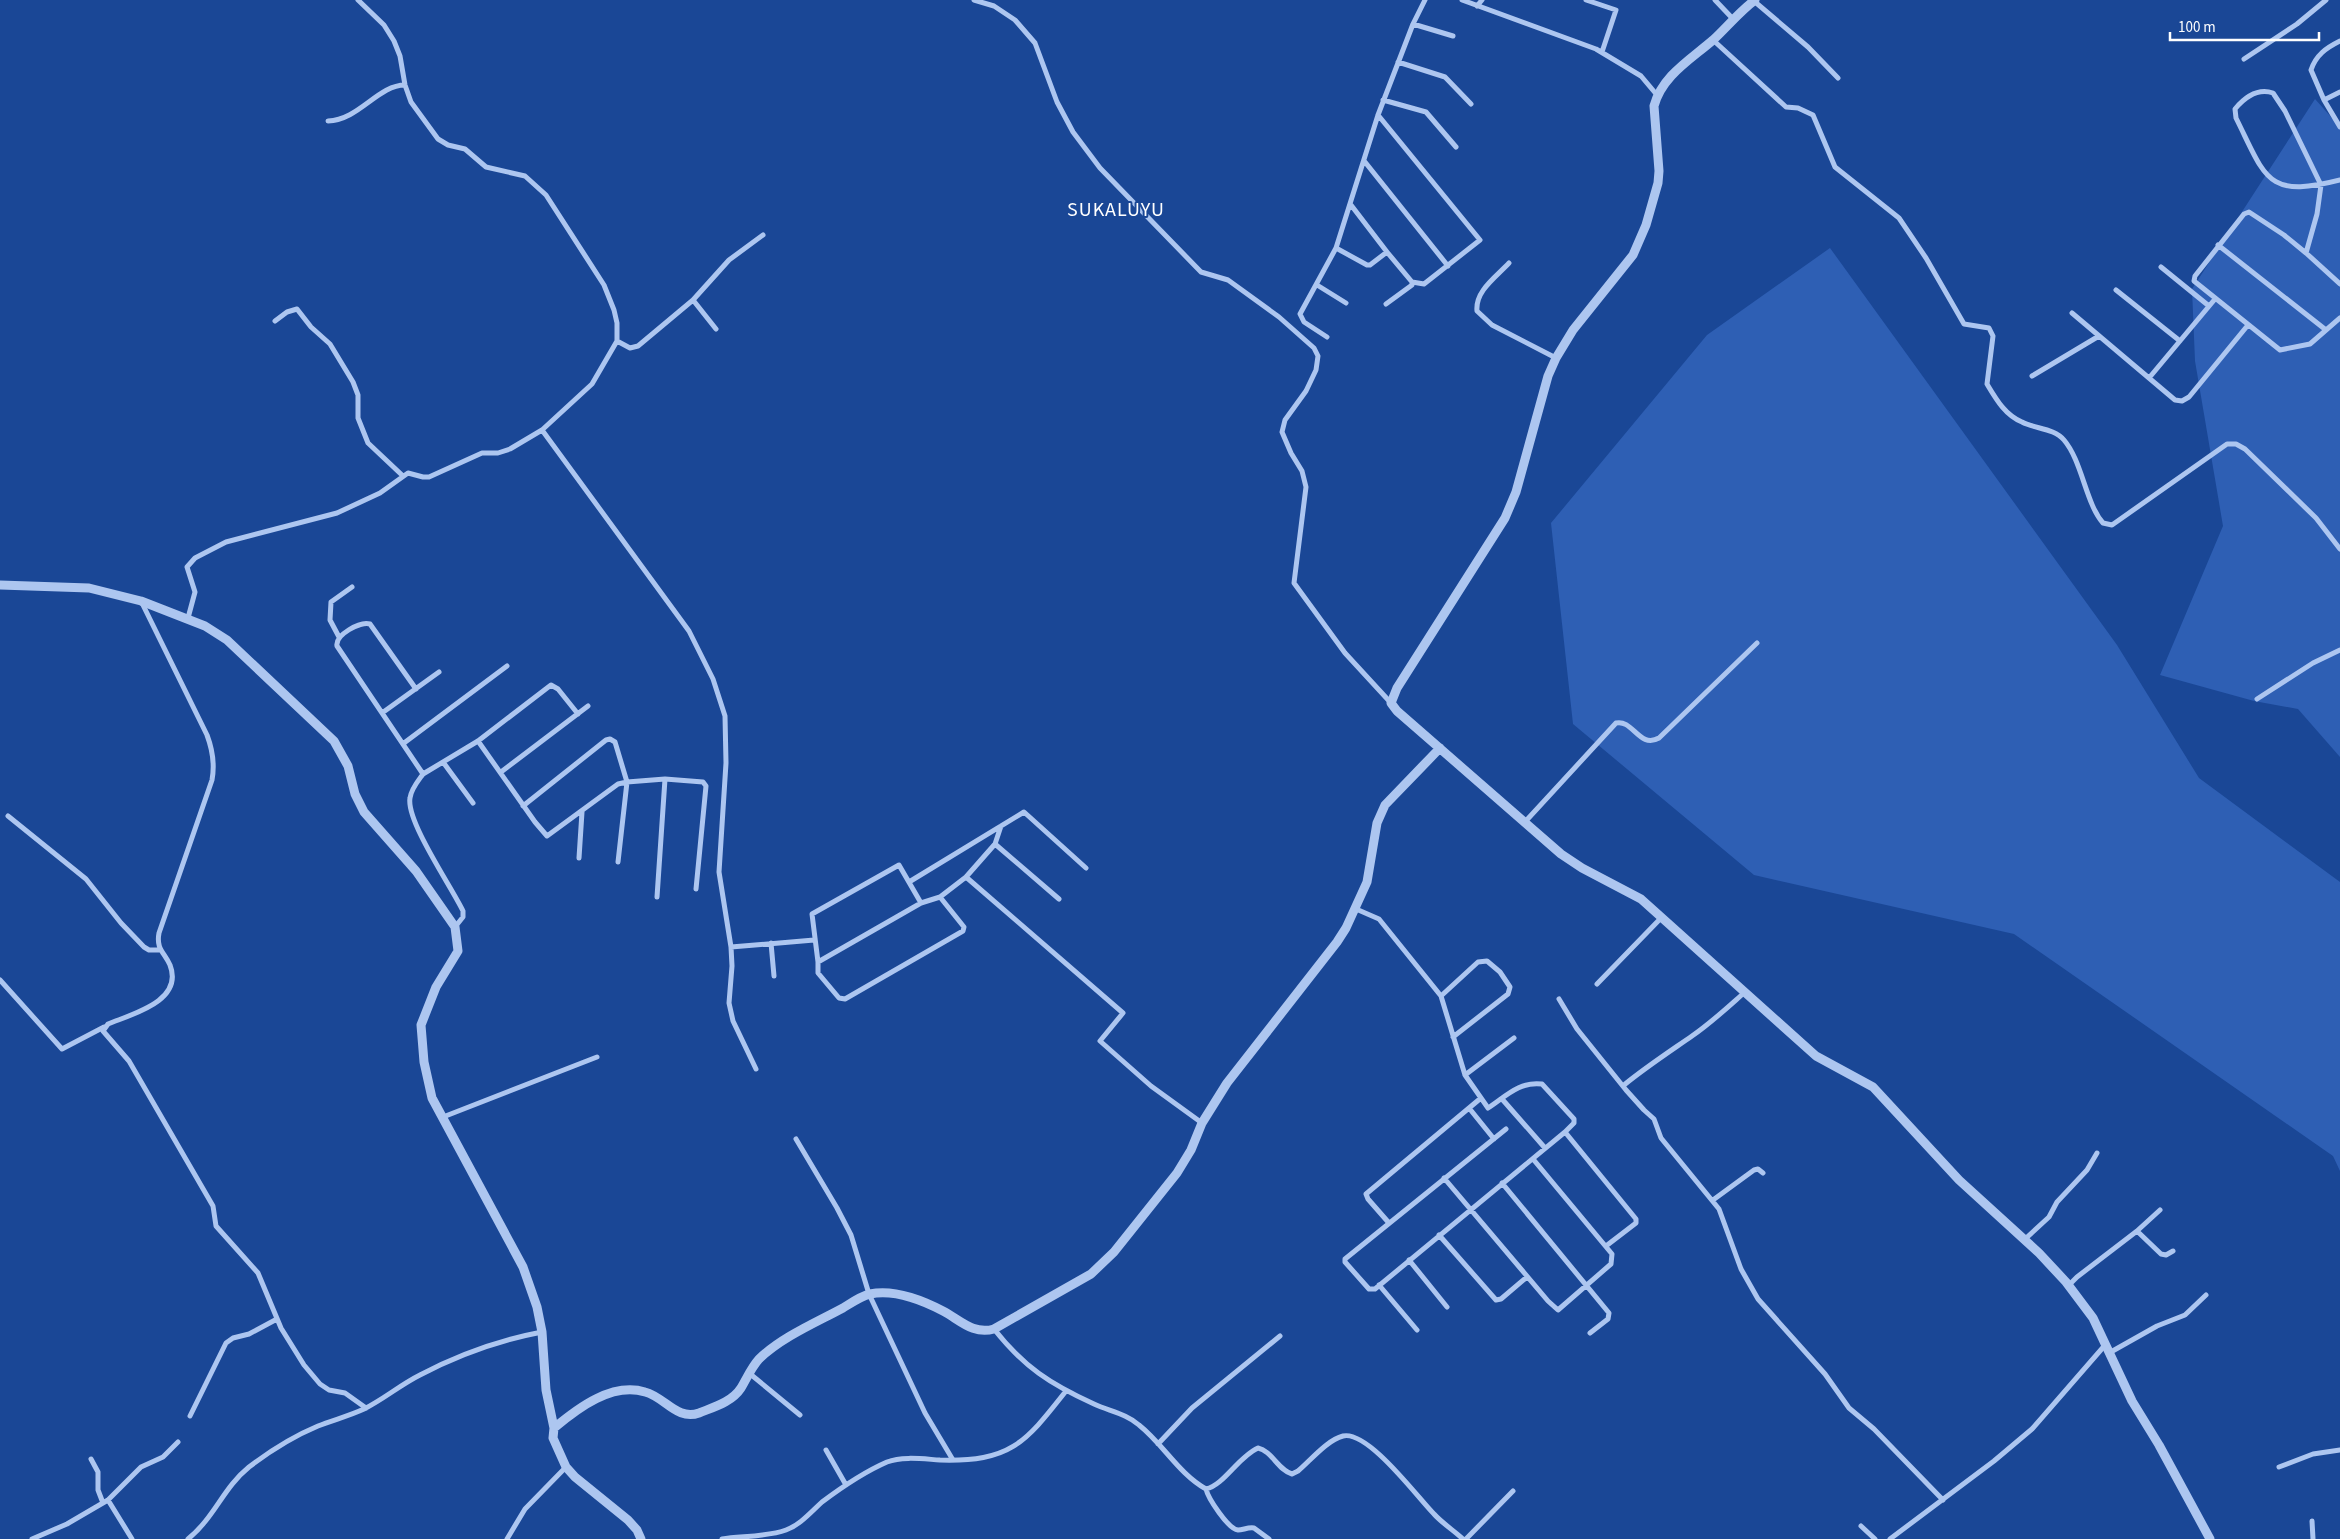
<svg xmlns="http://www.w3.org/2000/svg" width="2340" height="1539" font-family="'Source Sans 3',sans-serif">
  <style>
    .green { fill: #2e5fb4 }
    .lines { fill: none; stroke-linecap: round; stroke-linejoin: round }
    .minor { stroke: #adc6f0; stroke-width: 5 }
    .tertiary { stroke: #adc6f0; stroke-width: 9 }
    .labels { text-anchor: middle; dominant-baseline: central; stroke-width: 4; stroke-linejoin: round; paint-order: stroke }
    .quarter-label { font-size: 20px; letter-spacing: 1px; fill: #fff; stroke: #1a4796 }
  </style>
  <rect width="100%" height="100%" fill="#1a4796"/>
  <path class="green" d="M 2315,99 L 2340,127 L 2340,757 L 2298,709 L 2254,701 L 2160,675 L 2223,526 L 2195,361 L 2192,289 Z
    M 1830,248 L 2117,645 L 2199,778 L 2340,882 L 2340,1171 L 2333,1156 L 2014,934 L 1754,875 L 1573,724 L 1551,523 L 1707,335 Z"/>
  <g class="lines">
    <path class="minor" d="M 974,0 L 994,6 L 1015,20 L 1035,43 L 1057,102 L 1073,132 L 1100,168 L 1201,272 L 1228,280 L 1279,317 L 1314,348 L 1318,356 L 1316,370 L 1306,391 L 1285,420 L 1282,432 L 1291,453 L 1302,471 L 1306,487 L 1294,583 L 1345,653 L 1391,703
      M 1462,0 L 1596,49 L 1641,76 L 1657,95
      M 1586,0 L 1616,10 L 1602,52
      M 1715,0 L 1734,20
      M 1754,1 L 1808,47 L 1838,78
      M 1477,6 L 1482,0
      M 1413,24 L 1453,36
      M 1713,40 L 1786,107 L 1798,108 L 1813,115 L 1835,167 L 1899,218 L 1926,258 L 1964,324 L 1989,328 L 1993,336 L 1987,384 C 1996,399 2005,415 2022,422 C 2035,429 2054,428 2064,440 C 2082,461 2086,504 2103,523 L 2112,525 L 2227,444 L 2236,444 L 2245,449 L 2316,518 L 2340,549
      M 2340,41 C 2326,48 2316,55 2311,70 L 2324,100 L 2340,127
      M 2244,59 L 2297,24 L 2326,0
      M 1398,62 L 1445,77 L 1471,104
      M 1383,100 L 1426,112 L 1456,147
      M 2324,100 L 2340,92
      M 1378,115 L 1480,240 L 1424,284 L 1412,282
      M 328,121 C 359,120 378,85 405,85
      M 1365,162 L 1448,266
      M 2340,180 C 2266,199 2266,178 2236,118 L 2235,109 C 2245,97 2258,88 2273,93 L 2285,111 L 2321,185 L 2317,214 L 2306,253 L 2340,284
      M 1351,205 L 1387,252
      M 2218,245 L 2326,330
      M 1336,248 L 1367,265 L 1370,265 L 1387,252 L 1412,282 L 1412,285 L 1386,304
      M 2306,253 L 2284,235 L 2249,212 L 2244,214 L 2195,276 L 2194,281 L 2280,350 L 2310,344 L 2340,318
      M 1509,263 C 1496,277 1475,291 1477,311 L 1492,325 L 1556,358
      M 2161,267 L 2209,306
      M 1317,285 L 1346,303
      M 2116,290 L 2180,341
      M 693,300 L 716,329
      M 2072,313 L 2175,400 L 2182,401 L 2189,397 L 2248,325
      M 275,321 L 287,312 L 297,309 L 311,327 L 330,344 L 353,382 L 358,395 L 358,418 L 368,443 L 403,476
      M 1327,337 L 1304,322 L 1300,314 L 1336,248 L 1378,115 L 1413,24 L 1425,0
      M 617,341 L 630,348 L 638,346 L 693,300 L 729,260 L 763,235
      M 2032,376 L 2099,336
      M 2149,378 L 2215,299
      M 542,430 L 689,631 L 713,679 L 725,716 L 726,763 L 719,872 L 731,947 L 732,966 L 729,1003 L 733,1021 L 756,1069
      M 141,601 L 207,735 C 213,751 215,764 212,780 L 159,933 C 156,949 164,952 170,965 C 184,1001 132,1014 108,1024 L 103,1031 L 129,1061 L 213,1206 L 216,1226 L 258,1273 L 281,1328 L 304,1365 L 320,1384 L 329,1390 L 345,1393 L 366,1408
      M 188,618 L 195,592 L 187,567 L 195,558 L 226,542 L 337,513 L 380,493 L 408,473 L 423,477 L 429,477 L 482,453 L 498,453 L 510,449 L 542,430 L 592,384 L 617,341 L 617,323 L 614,310 L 604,285 L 546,195 L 525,176 L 486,167 L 465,149 L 448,145 L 438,139 L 411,102 L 405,85 L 400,56 L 394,41 L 384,25 L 358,0
      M 339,637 L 330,620 L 331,602 L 352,587
      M 416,689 L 370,624 C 360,621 335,635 337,646 L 423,774 L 478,741 L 551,685 L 558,689 L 578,714
      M 2257,699 L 2313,663 L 2340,650
      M 382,713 L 439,672
      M 478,741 L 535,822 L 547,836 L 618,784 L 627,782 L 615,742 L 610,739 L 606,740 L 523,806
      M 404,743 L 507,666
      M 443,762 L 473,803
      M 501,772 L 588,706
      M 423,774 C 418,781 411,789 410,798 C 406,821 451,886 463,911 L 463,917 L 455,927
      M 8,816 L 86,879 L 121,923 L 144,947 L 149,950 L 159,950
      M 1524,823 L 1616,723 C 1633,719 1639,749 1659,738 L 1757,643
      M 995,844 L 1001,826
      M 579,858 L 582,812
      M 618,862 L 627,782 L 665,779 L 703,782 L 706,786 L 696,889
      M 966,877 L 995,844 L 1059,899
      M 909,882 L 1024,812 L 1086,868
      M 657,897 L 665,779
      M 940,897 L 966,877 L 1123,1013 L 1100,1041 L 1151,1086 L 1202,1123
      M 1356,909 L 1379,919 L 1441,996 L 1465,1075 L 1488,1108 C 1506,1096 1520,1081 1542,1084 L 1574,1119 L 1574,1123 L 1565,1132 L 1636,1219 L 1636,1223 L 1606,1246
      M 771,943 L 774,976
      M 731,947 L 814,940
      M 818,962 L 818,973 L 839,998 L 845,999 L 963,931 L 964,927 L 940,897 L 921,903 L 899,865 L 812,914 L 818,962 L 921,903
      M 0,980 L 62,1049 L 104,1027
      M 1597,984 L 1662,917
      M 1441,996 L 1478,962 L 1487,961 L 1500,972 L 1510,987 L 1508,994 L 1453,1037
      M 1559,999 L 1577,1029 L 1626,1090 L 1644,1110 L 1654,1119 L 1661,1138 L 1719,1209 L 1741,1269 L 1758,1299 L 1825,1374 L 1849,1408 L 1874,1429 L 1943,1500
      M 1465,1075 L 1514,1038
      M 1624,1085 C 1646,1067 1669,1052 1692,1036 C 1711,1023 1728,1007 1745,992
      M 1502,1099 L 1545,1148
      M 1469,1108 L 1494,1139
      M 443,1117 L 597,1057
      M 1506,1129 L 1345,1259 L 1345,1262 L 1369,1289 L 1375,1289 L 1565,1132
      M 796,1139 L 837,1208 L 851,1235 L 869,1294 L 925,1413 L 953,1460
      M 1444,1178 L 1548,1301 L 1558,1310 L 1611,1264 L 1612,1254 L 1533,1159
      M 1502,1183 L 1609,1313 L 1608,1319 L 1590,1333
      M 1713,1200 L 1754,1170 L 1758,1169 L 1763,1173
      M 1389,1223 L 1368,1199 L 1366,1194 L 1481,1098
      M 2137,1231 L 2160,1210
      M 1439,1235 L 1496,1300 L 1501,1299 L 1527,1277
      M 2024,1240 L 2049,1217 L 2057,1202 L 2087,1170 L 2097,1153
      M 1409,1260 L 1447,1307
      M 1379,1285 L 1417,1330
      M 2069,1285 L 2077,1277 L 2137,1231 L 2161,1254 L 2166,1255 L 2173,1251
      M 994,1329 C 1024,1367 1050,1384 1094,1404 C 1109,1411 1127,1414 1139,1425 C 1163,1444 1179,1474 1206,1489 C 1224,1485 1238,1457 1258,1448 C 1272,1451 1278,1470 1292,1474 L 1298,1471 C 1310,1461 1327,1440 1343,1436 C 1368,1430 1418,1498 1434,1514 C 1442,1523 1453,1530 1463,1539
      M 2109,1353 L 2157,1326 L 2185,1315 L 2206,1295
      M 749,1373 L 800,1415
      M 190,1416 L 226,1343 L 233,1338 L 249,1334 L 277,1319
      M 1158,1444 L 1192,1408 L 1280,1336
      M 826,1450 L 846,1485
      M 91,1459 L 98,1472 L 98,1490 L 103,1503
      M 2279,1467 L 2313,1454 L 2340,1450
      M 1206,1489 C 1208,1498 1228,1529 1238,1530 C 1243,1530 1248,1527 1254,1528 L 1269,1539
      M 108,1500 L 141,1467 L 163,1457 L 178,1442
      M 2312,1521 L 2313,1539
      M 1861,1526 L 1875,1539
      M 32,1539 L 67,1524 L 108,1500 L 132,1539
      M 188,1539 C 215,1517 223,1488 249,1467 C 270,1451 294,1436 318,1426 C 333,1420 349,1416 364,1409 C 384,1399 400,1385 420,1375 C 458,1355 500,1340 542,1332
      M 507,1539 L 525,1509 L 566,1467
      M 722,1539 C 742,1536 767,1537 786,1530 C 800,1525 811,1512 822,1502 C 842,1487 864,1472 887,1462 C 903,1456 923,1459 940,1460 C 1011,1462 1025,1443 1066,1391
      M 1466,1539 L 1513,1491
      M 1890,1539 L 1994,1461 L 2032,1429 L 2106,1344"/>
    <path class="tertiary" d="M 1755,0 C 1740,11 1727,27 1713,40 C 1690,60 1662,76 1654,106 L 1659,171 L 1658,183 L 1646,225 L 1633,255 L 1573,330 L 1556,358 L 1548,376 L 1516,492 L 1505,518 L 1397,688 L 1391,703 L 1397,711 L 1561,854 L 1582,868 L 1641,899 L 1816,1056 L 1873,1087 L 1959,1180 L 2039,1253 L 2066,1282 L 2093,1318 L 2132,1401 L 2159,1445 L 2210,1539
      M 0,585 L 89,588 L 141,601 L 205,626 L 227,640 L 334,741 L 348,766 L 355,794 L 364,812 L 416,871 L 455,927 L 458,951 L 436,987 L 421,1025 L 424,1062 L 432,1098 L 523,1267 L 537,1307 L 542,1332 L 546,1390 L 554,1428 L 553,1438 L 566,1467 L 575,1477 L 628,1520 L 637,1530 L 641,1539
      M 554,1428 C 578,1408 612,1382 645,1392 C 665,1397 677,1421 699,1413 C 714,1407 732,1402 741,1388 C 747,1378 751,1368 759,1359 C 782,1337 815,1323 843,1308 C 851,1303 861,1296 870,1294 C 894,1289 922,1300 943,1311 C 960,1320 973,1335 994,1329 L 1091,1274 L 1114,1252 L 1177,1173 L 1191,1150 L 1202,1123 L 1227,1083 L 1337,942 L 1346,928 L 1367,882 L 1377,823 L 1385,805 L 1440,748"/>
  </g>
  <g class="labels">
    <g class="quarter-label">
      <text x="1116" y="210">SUKALUYU</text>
    </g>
  </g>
  <path d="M2170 32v8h149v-8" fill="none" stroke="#ffffff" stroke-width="2.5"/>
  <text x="2178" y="32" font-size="15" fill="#ffffff" stroke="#1a4796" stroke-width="4" paint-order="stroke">100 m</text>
</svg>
